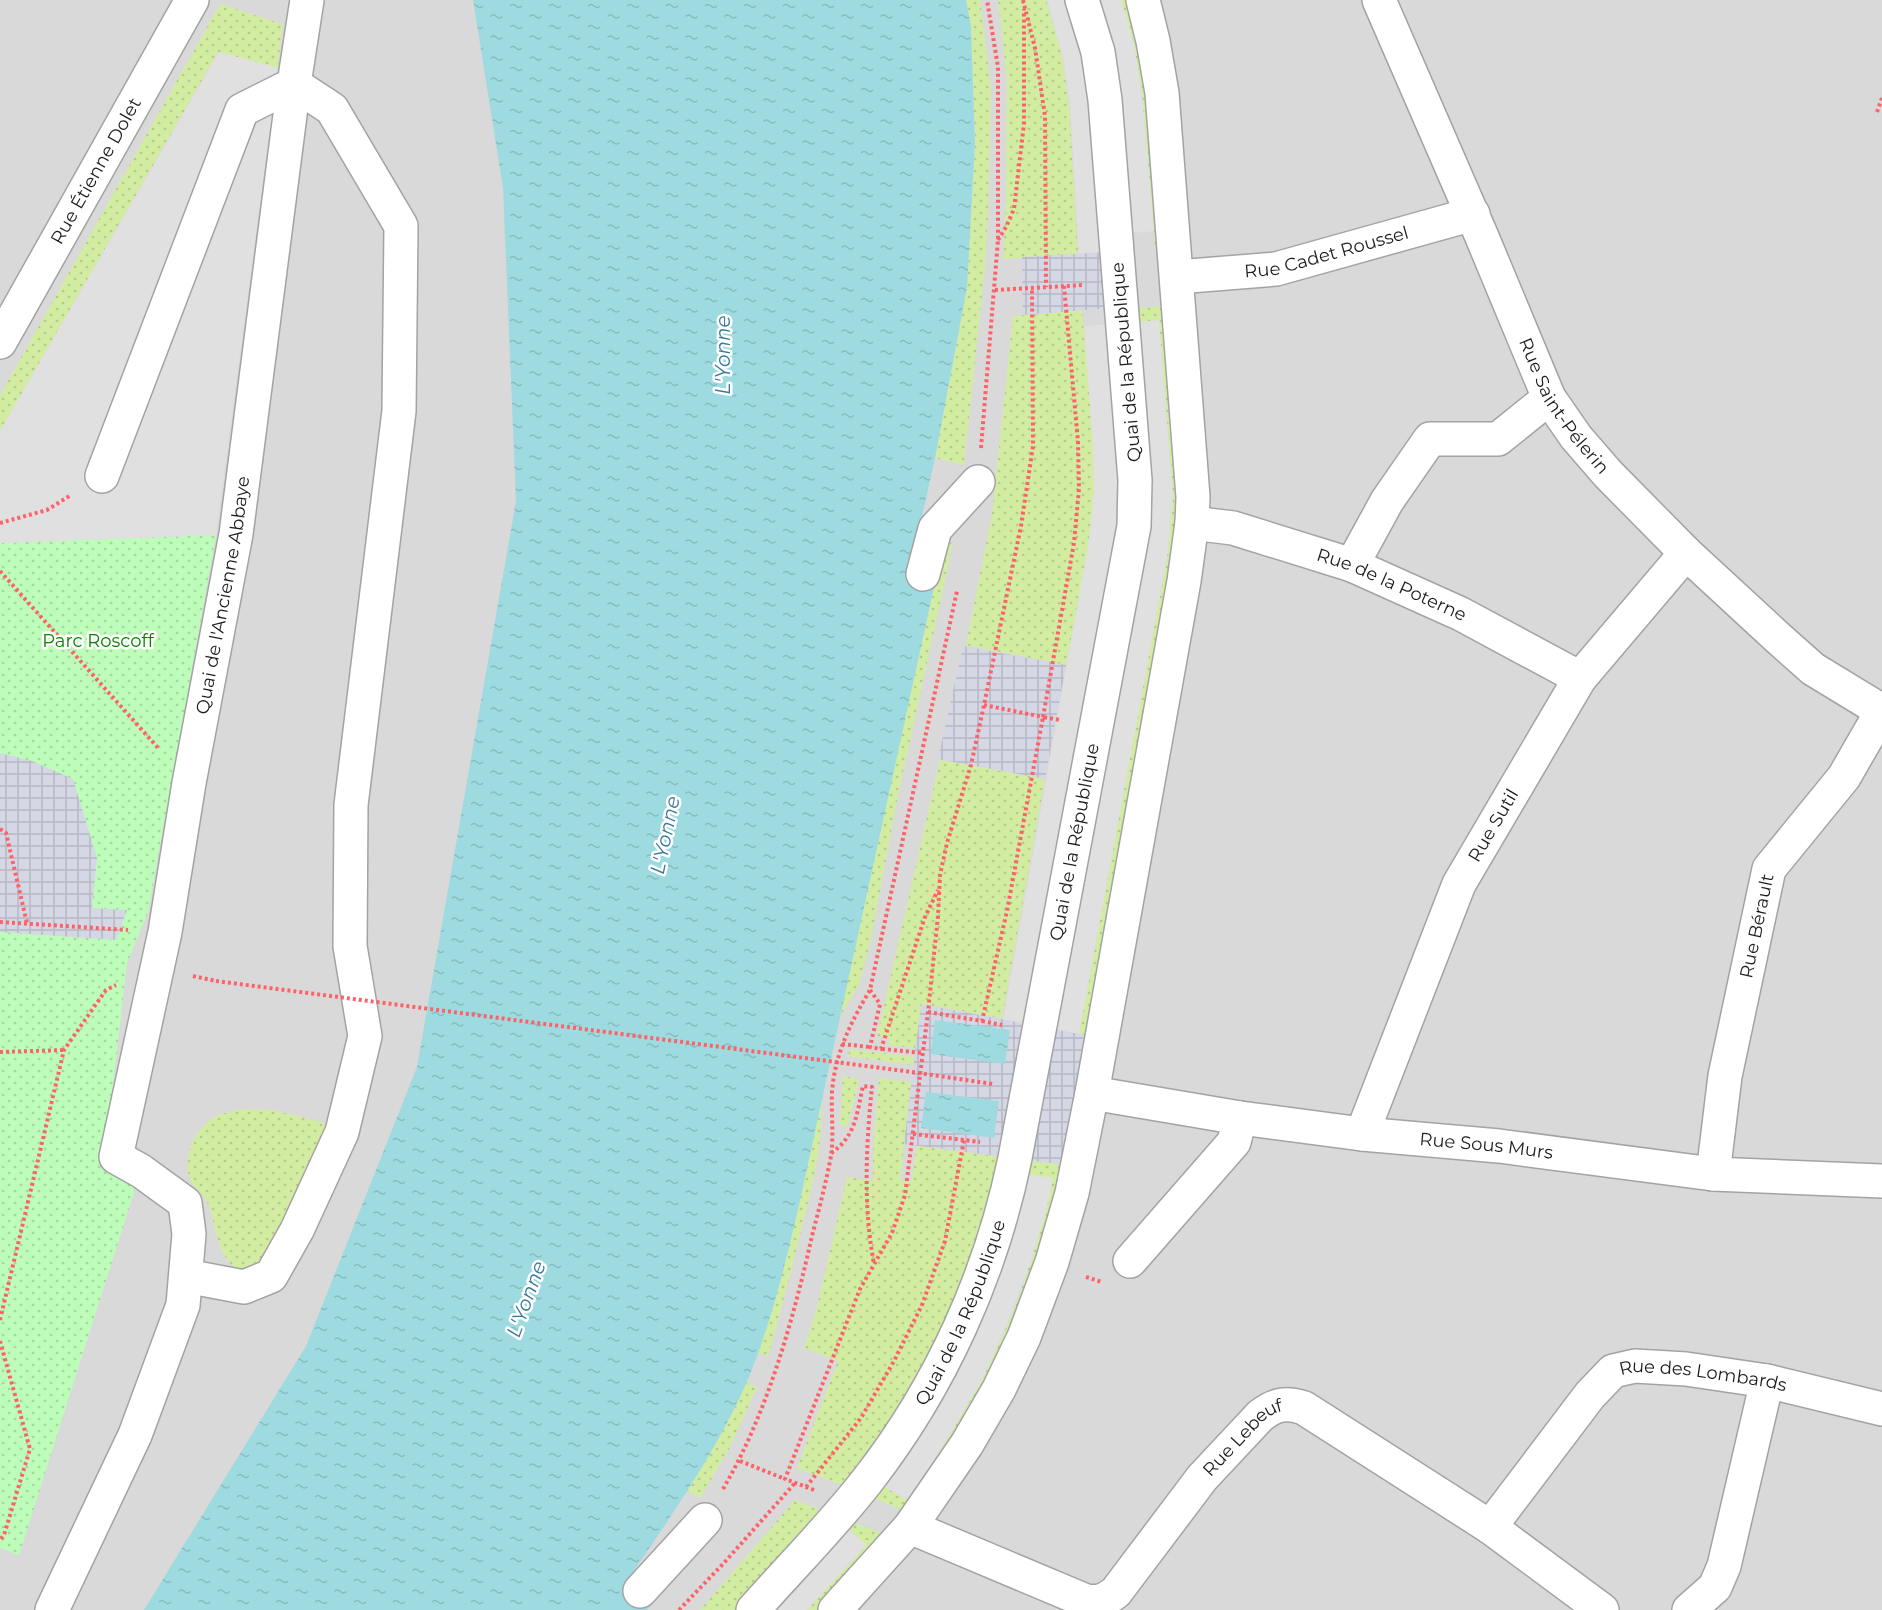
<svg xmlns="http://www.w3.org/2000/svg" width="1882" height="1610" font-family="Montserrat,sans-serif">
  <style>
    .residential { fill: #dad9d9 }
    .grass { fill: url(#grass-dots) }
    .park { fill: url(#park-dots) }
    .parking { fill: #e0e0e0 }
    .plaza { fill: url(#plaza-grid) }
    .water { fill: url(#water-ripples) }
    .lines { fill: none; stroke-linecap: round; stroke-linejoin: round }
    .minor-casing { stroke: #a3a3a3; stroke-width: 36 }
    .path { stroke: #ff6168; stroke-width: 4; stroke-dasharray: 3 3; stroke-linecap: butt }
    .minor { stroke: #fff; stroke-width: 33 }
    .path-bridge { stroke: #ff6168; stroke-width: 4; stroke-dasharray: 3 3; stroke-linecap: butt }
    .labels { text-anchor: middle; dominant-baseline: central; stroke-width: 5; stroke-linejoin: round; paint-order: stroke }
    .street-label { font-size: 18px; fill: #1c1c1c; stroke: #fff }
    .park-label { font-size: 18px; fill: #0b8103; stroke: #fff }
    .water-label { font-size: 20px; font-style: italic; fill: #3b799a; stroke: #fff }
  </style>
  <defs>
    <pattern id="grass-dots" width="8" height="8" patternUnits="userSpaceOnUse" patternTransform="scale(1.5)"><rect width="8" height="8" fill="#d2eda2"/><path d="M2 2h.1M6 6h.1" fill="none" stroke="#b4cb8b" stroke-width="1.8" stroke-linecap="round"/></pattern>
    <pattern id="park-dots" width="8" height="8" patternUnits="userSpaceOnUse" patternTransform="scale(1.5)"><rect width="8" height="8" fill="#bdfdb9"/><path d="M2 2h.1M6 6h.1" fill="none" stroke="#a2d89e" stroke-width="1.8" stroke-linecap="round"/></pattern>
    <pattern id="plaza-grid" width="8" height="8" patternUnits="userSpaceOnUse" patternTransform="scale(1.5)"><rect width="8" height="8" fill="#d5d7e4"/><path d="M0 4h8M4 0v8" fill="none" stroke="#b6b8c3"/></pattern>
    <pattern id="water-ripples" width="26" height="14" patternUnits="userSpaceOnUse" patternTransform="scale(1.5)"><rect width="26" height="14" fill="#9ddbe0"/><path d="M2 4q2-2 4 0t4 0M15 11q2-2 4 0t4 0" fill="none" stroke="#87bbc0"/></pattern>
  </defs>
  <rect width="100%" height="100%" fill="#eee8e1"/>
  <path class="residential" d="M 0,0 L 1882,0 L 1882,1610 L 0,1610 Z"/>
  <path class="grass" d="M 966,0 L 980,0 L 991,90 L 988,213 L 985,265 L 964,465 L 935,458 L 967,287 L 975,144 L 971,27 Z
    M 998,0 L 1046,0 L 1062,56 L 1069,105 L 1078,254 L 1003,259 L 1006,204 L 1007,79 Z
    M 1121,0 L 1133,0 L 1166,248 L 1155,249 L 1142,96 L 1134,45 Z
    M 220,4 L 282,24 L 278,68 L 218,52 L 0,431 L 0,395 Z
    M 1169,305 L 1184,497 L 1090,1036 L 1079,1034 L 1167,557 L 1173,497 L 1159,320 L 1130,323 L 1129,309 Z
    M 1082,310 C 1087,371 1096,433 1094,493 C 1091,551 1076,609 1066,665 L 966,645 L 992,514 L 1013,316 Z
    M 950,541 L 952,545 L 947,571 L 899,790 L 870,943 L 859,985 L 839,1018 L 936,578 L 945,544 Z
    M 940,760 L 1045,779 L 1002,1018 L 922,1004 L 915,1048 L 888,1045 L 890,1039 L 877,1036 Z
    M 850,1049 L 914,1057 L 913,1065 L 848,1056 Z
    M 843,1076 L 859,1079 L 848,1125 L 843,1126 L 840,1124 Z
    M 879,1078 L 911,1082 L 900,1180 L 911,1182 L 917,1146 L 1004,1157 L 985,1237 L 915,1389 L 844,1486 L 797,1468 L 838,1361 L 804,1348 L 816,1311 L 847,1177 L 873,1181 L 873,1152 Z
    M 821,1101 C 823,1143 814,1178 804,1218 C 793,1265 781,1310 768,1356 L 757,1353 L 789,1248 Z
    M 243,1109 L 272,1110 L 325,1123 L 323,1136 L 294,1207 L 257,1273 C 217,1276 218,1228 207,1201 C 203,1193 193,1188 190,1179 C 182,1154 196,1124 221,1114 C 228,1112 236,1111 243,1109 Z
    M 1029,1159 L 1065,1165 L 1053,1215 L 990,1384 L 908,1512 L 873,1498 L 883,1486 L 907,1499 C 959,1426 1004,1347 1031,1261 C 1039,1234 1045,1205 1053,1178 L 1026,1174 Z
    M 746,1383 L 757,1387 L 729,1449 L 700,1498 L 687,1491 L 732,1412 Z
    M 795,1500 L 824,1511 L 735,1610 L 700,1610 Z
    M 852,1522 L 889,1536 L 822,1610 L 807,1610 L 866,1545 L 847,1528 Z"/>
  <path class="park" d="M 216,535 L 148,912 L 127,963 L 104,1163 L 135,1189 L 19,1555 L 0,1548 L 0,543 Z"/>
  <path class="parking" d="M 1047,0 L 1121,0 L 1134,45 L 1142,96 L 1154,231 L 1124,234 L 1131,323 L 1159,320 L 1173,497 L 1167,557 L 1079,1034 L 1054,1029 L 1027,1174 L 1053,1178 L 1045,1215 L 1031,1261 L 1005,1329 L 982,1380 L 931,1466 L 907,1500 L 883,1486 L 847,1528 L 866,1545 L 807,1610 L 735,1610 L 857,1472 L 884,1440 L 966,1295 L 1031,1024 L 1003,1020 L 1088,546 L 1094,494 L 1093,447 L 1084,326 L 1112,324 L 1106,253 L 1079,255 L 1070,104 L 1063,57 Z
    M 219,52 L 278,68 L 216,535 L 0,543 L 0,431 Z"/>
  <path class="plaza" d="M 1106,252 L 1111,308 L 1023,315 L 1022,257 Z
    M 963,646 L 1066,665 L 1045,779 L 938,759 Z
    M 0,753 L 32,761 L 73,779 L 97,858 L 92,908 L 127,910 L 116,940 L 0,932 Z
    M 921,1004 L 1090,1036 L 1065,1165 L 904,1144 Z"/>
  <path class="water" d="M 473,0 L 966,0 L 971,27 L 975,144 L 967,287 L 935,458 L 910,570 L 936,578 L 799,1205 C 785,1266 770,1327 746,1384 C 715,1453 671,1517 628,1579 L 654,1602 L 647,1610 L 144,1610 L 306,1346 L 417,1067 L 516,501 L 503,188 Z
    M 935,1020 L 1010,1030 L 1005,1064 L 931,1054 Z
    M 926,1092 L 999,1101 L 994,1138 L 921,1128 Z"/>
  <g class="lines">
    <g class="minor-casing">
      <g id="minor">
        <path id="s1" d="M 1379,0 L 1482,237 L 1549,398 L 1576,437 L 1608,474 L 1686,553 L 1777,637 L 1813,669 L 1882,711"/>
        <path id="s2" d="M 1177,277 L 1276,269 L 1473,214"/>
        <path id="s3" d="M 0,342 L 192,0"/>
        <path d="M 102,476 L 242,110 L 294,84 L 332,109 L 401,226 L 399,411 L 351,805 L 350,946 L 365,1036 L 342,1132 L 297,1230 L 271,1276 L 244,1287 L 186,1276"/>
        <path id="s4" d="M 1192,523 L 1233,528 L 1352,565 L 1461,614 L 1580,678"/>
        <path d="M 1352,565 L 1387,501 L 1430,439 L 1498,439 L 1549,398"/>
        <path d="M 923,574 L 935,529 L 978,482"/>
        <path id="s5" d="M 1092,1093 L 1240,1118 L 1362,1134 L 1499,1146 L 1713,1174 L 1882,1181"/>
        <path id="s6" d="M 1362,1134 L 1459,884 L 1580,678 L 1686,553"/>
        <path id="s7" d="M 1713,1174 L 1725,1076 L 1769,869 L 1844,777 L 1882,711"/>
        <path d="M 1130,1261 L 1234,1142 L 1240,1118"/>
        <path id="s8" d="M 910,1527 L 1086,1601 C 1099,1603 1106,1600 1116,1592 L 1202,1478 L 1260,1416 C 1275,1404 1286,1402 1304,1408 L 1490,1527 L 1602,1610"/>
        <path id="s9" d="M 1490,1527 L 1590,1395 L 1613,1371 L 1635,1366 L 1686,1369 L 1767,1381 L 1882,1409"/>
        <path d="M 640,1591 L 705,1520"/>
        <path id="s10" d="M 52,1610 L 135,1435 L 183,1305 L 189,1234 L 185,1203 L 141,1171 L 116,1157 L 165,932 L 189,783 L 236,534 L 294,84 L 307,0"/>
        <path id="s11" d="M 753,1610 C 791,1567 832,1526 867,1481 C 941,1386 991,1275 1015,1158 L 1134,526 L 1135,480 L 1105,100 L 1098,52 L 1082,0"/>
        <path d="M 835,1610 L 910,1527 L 967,1444 L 999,1389 L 1024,1337 L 1052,1262 L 1072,1193 L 1092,1093 L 1184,581 L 1192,523 L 1193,497 L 1162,93 L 1153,41 L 1143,0"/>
        <path d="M 1689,1610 L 1715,1587 L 1724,1566 L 1767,1381"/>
      </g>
    </g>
    <path class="path" d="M 1023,0 L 1035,48 L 1045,116 L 1046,287
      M 1877,112 L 1882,98
      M 998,240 L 1006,227 L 1014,209 L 1024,123 L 1024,9
      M 995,290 L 1084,285
      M 981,448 L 998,240 L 998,67 L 987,0
      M 0,523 L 47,510 L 71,495
      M 0,571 L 159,749
      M 984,705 L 1043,717 L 1074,543 L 1079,489 L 1078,442 L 1064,286
      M 0,829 L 6,833 L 27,923
      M 0,922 L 128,930
      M 193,976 L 216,981
      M 870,990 L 880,1004 L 870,1047 L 881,1049 L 925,917 L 938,890
      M 928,1012 L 982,1021 L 1007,911 L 1043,717 L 1060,720
      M 982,1021 L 1002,1025
      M 842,1044 L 870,1047
      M 882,1049 L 923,1053
      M 0,1052 L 64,1050
      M 912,1072 L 993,1084
      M 913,1134 L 964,1140
      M 831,1153 C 856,1137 857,1112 863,1086 L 872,1087 C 866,1146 863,1206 874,1264
      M 1086,1277 L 1102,1282
      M 0,1320 L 64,1050 L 106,990 L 116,985
      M 0,1341 L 30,1449 L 4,1535 L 0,1540
      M 740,1461 L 785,1479
      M 806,1487 L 861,1418 L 894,1361 L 922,1305 L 945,1241 L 964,1140 L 980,1142
      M 723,1489 C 767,1414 793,1321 812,1236 C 819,1209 826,1183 831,1156 C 834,1135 831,1113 832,1092 C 835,1053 851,1022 870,990 L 957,591
      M 814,1490 L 785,1479 L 860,1289 L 892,1233 L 905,1195 L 928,1012 L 938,916 L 940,875 L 947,843 L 971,765 L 984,705 L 1021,526 L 1033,446 L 1032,288
      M 679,1610 L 723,1564 L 795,1483"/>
    <use href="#minor" class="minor"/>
    <path class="path-bridge" d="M 216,981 L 912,1072"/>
  </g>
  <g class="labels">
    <g class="street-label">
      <text stroke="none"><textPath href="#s3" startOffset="196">Rue Étienne Dolet</textPath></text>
      <text stroke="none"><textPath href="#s2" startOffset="152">Rue Cadet Roussel</textPath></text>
      <text transform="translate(1126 362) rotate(-95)">Quai de la République</text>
      <text stroke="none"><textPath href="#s1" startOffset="447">Rue Saint-Pélerin</textPath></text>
      <text stroke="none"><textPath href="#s4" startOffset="210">Rue de la Poterne</textPath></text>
      <text stroke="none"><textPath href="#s10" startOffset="1090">Quai de l'Ancienne Abbaye</textPath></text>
      <text stroke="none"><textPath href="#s6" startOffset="336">Rue Sutil</textPath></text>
      <text stroke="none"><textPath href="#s11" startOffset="852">Quai de la République</textPath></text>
      <text stroke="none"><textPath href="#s7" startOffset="252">Rue Bérault</textPath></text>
      <text stroke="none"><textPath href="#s5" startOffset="398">Rue Sous Murs</textPath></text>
      <text stroke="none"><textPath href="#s11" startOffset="366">Quai de la République</textPath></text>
      <text stroke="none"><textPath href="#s9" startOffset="290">Rue des Lombards</textPath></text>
      <text stroke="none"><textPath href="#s8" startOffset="424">Rue Lebeuf</textPath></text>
    </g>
    <g class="park-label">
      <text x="98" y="641">Parc Roscoff</text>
    </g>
    <g class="water-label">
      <text transform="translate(723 355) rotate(-90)">L'Yonne</text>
      <text transform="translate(665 835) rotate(-78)">L'Yonne</text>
      <text transform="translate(526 1299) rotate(-70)">L'Yonne</text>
    </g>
  </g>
</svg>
